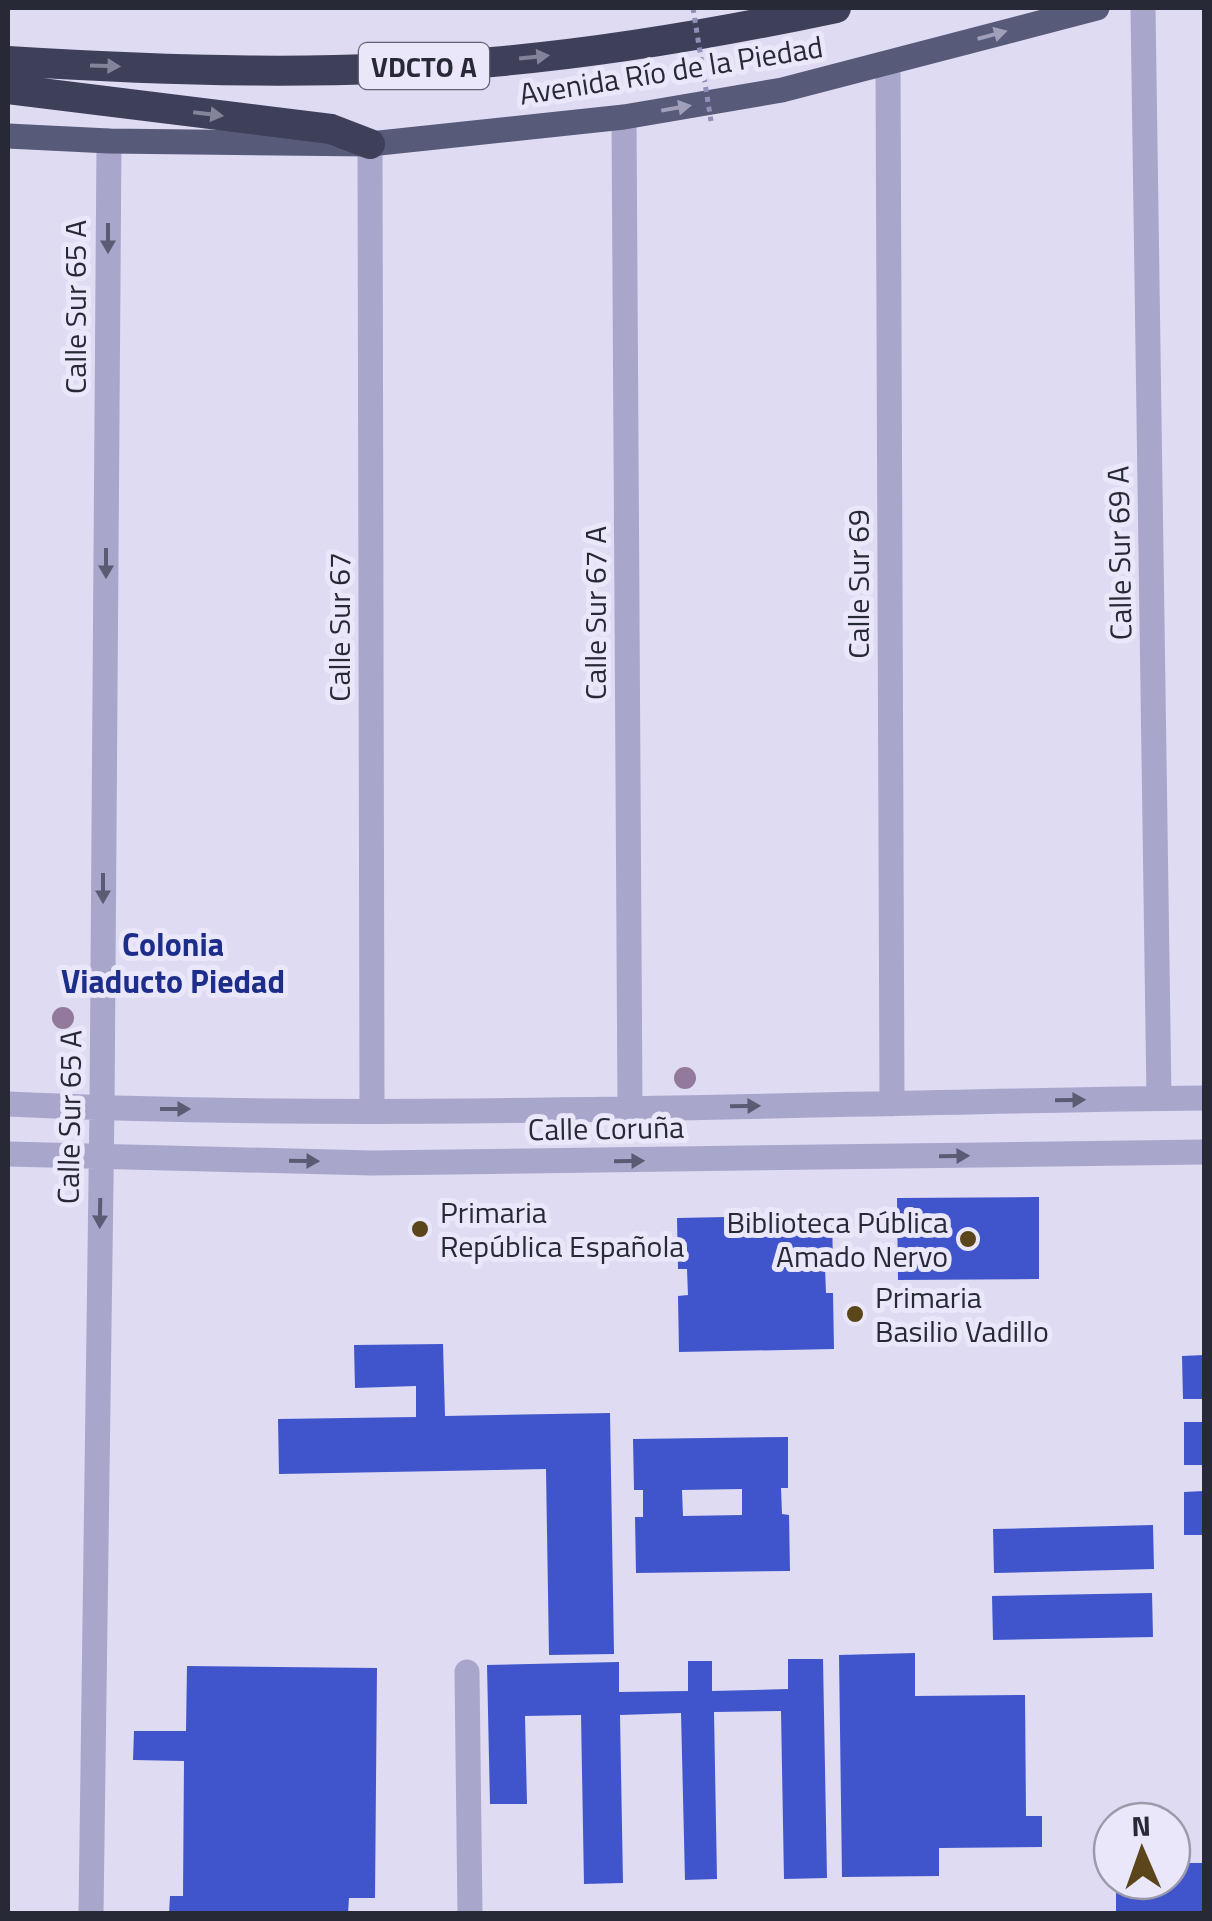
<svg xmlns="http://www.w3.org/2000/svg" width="1212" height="1921" font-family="'Titillium Web',sans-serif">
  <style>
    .building { fill: #4055cb; fill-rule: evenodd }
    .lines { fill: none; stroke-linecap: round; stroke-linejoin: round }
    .minor { stroke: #a9a6cc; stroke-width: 25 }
    .major { stroke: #585a7a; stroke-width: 25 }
    .highway { stroke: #3e4059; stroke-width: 30 }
    .path-bridge { stroke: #9290b8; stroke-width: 5; stroke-dasharray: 5 5; stroke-linecap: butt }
    .tree { fill: #937a9d }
    .oneway { fill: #a1a0ba }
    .oneway2 { fill: #838399 }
    .oneway3 { fill: #5b5b73 }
    .poi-dot { fill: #5b461b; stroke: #eae7fa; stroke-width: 4 }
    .labels { text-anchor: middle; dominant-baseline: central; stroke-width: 10; stroke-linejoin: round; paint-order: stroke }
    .shield { fill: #eae7fa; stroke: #626272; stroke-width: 2.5 }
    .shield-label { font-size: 28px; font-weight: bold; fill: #272937 }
    .street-label { font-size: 30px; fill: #272937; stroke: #eae7fa }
    .poi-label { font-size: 30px; fill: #272937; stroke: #eae7fa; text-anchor: start }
    .neighbourhood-label { font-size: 32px; font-weight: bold; fill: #1d2d8a; stroke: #eae7fa }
  </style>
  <rect width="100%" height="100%" fill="#dedbf3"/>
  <path class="building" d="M 1039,1197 L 1039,1279 L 898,1280 L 897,1198 Z
    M 832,1215 L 833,1267 L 825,1267 L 826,1293 L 833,1293 L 834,1349 L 679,1352 L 678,1296 L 688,1295 L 687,1269 L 678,1269 L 677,1218 Z
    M 443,1344 L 445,1416 L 610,1413 L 614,1654 L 549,1655 L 546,1469 L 279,1474 L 278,1419 L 416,1417 L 416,1386 L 355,1388 L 354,1345 Z
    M 1204,1355 L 1204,1399 L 1183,1399 L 1182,1356 Z
    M 1184,1422 L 1204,1422 L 1204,1465 L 1184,1465 Z
    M 788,1437 L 788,1488 L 781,1488 L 782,1514 L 789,1515 L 790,1571 L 636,1573 L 635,1517 L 643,1517 L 643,1490 L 634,1490 L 633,1439 ZM 742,1489 L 742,1515 L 683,1516 L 682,1490 Z
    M 1204,1491 L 1204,1535 L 1184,1535 L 1184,1492 Z
    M 1153,1525 L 1154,1569 L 994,1573 L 993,1529 Z
    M 1152,1593 L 1153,1637 L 993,1640 L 992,1596 Z
    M 915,1653 L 915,1696 L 1025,1695 L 1026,1816 L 1042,1816 L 1042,1847 L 939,1848 L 939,1876 L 842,1877 L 839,1655 Z
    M 788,1659 L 823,1659 L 827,1878 L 784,1879 L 781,1711 L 714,1712 L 717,1879 L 685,1880 L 681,1713 L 620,1715 L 623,1883 L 584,1884 L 581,1715 L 525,1716 L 527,1804 L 490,1804 L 487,1665 L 619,1662 L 619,1692 L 688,1691 L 688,1661 L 712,1661 L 712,1691 L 788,1689 Z
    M 187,1666 L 377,1668 L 375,1898 L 349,1898 L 348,1914 L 169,1914 L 170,1896 L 183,1896 L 184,1761 L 133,1760 L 134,1731 L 186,1731 Z
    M 1172,1863 L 1204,1863 L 1204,1914 L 1116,1914 L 1116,1881 L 1172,1881 Z"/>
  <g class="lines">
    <path class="minor" d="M 1143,8 L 1159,1098
      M 888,63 L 892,1104
      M 624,117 L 630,1108
      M 370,144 L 372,1109
      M 8,1104 C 406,1122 806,1102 1204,1098
      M 8,1154 L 372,1163 L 1204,1152
      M 467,1672 L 470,1914
      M 91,1914 L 102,1108 L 109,141"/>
    <path class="major" d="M 8,136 L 109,141 L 370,144 L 624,117 L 782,90 L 1097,8"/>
    <path class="highway" d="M 8,61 C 168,71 331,76 492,62 C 608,52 723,32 836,8
      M 8,89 L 331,129 L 370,144"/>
    <path class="path-bridge" d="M 693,8 L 711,121"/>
  </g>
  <g class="tree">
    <circle cx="63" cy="1018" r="11"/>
    <circle cx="685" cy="1078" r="11"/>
  </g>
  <defs><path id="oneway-solid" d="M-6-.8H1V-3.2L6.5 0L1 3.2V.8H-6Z" transform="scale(2.5)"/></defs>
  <g class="oneway">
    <use href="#oneway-solid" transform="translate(992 35) rotate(-15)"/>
    <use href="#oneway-solid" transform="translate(676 108) rotate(-10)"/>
  </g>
  <g class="oneway2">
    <use href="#oneway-solid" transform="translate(534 57) rotate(-6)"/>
    <use href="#oneway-solid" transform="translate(105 66) rotate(2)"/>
    <use href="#oneway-solid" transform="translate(208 114) rotate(7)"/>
  </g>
  <g class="oneway3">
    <use href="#oneway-solid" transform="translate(108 238) rotate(90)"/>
    <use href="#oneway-solid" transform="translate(106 563) rotate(90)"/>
    <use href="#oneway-solid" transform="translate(103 888) rotate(90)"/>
    <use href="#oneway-solid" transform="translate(1070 1100) rotate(-1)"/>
    <use href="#oneway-solid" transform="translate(745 1106) rotate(-1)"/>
    <use href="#oneway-solid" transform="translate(175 1109)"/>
    <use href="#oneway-solid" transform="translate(954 1156) rotate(-1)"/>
    <use href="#oneway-solid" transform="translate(304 1161) rotate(1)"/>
    <use href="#oneway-solid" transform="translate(629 1161) rotate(-1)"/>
    <use href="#oneway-solid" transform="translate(100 1213) rotate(91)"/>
  </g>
  <g class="poi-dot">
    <circle cx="420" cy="1229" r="10"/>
    <circle cx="968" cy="1239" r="10"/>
    <circle cx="855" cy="1314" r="10"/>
  </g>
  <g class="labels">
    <rect class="shield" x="359" y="43" width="130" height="46" rx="8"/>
    <g class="shield-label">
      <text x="424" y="66">VDCTO A</text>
    </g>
    <g class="street-label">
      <text transform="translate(671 70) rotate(-9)">Avenida Río de la Piedad</text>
      <text transform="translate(75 307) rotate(-90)">Calle Sur 65 A</text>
      <text transform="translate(1119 553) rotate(-91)">Calle Sur 69 A</text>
      <text transform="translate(858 584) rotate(-90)">Calle Sur 69</text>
      <text transform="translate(595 613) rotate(-90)">Calle Sur 67 A</text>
      <text transform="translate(339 627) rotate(-90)">Calle Sur 67</text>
      <text transform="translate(69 1117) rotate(-89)">Calle Sur 65 A</text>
      <text transform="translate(606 1128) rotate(-1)">Calle Coruña</text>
    </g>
    <g class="poi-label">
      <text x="440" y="1212">Primaria<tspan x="440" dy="34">República Española</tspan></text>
      <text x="948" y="1222" text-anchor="end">Biblioteca Pública<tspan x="948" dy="34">Amado Nervo</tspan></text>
      <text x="875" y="1297">Primaria<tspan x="875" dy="34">Basilio Vadillo</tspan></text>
    </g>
    <g class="neighbourhood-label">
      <text x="173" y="944">Colonia<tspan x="173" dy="37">Viaducto Piedad</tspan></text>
    </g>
  </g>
  <rect width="1212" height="1921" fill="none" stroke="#272937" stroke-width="20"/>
  <g transform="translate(1142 1851) rotate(358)"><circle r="48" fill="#eae7fa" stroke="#9c9bac" stroke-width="2.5"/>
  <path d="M0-8L18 38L0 25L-18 38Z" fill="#5b461b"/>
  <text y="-15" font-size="28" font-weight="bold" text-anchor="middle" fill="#272937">N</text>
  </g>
</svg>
